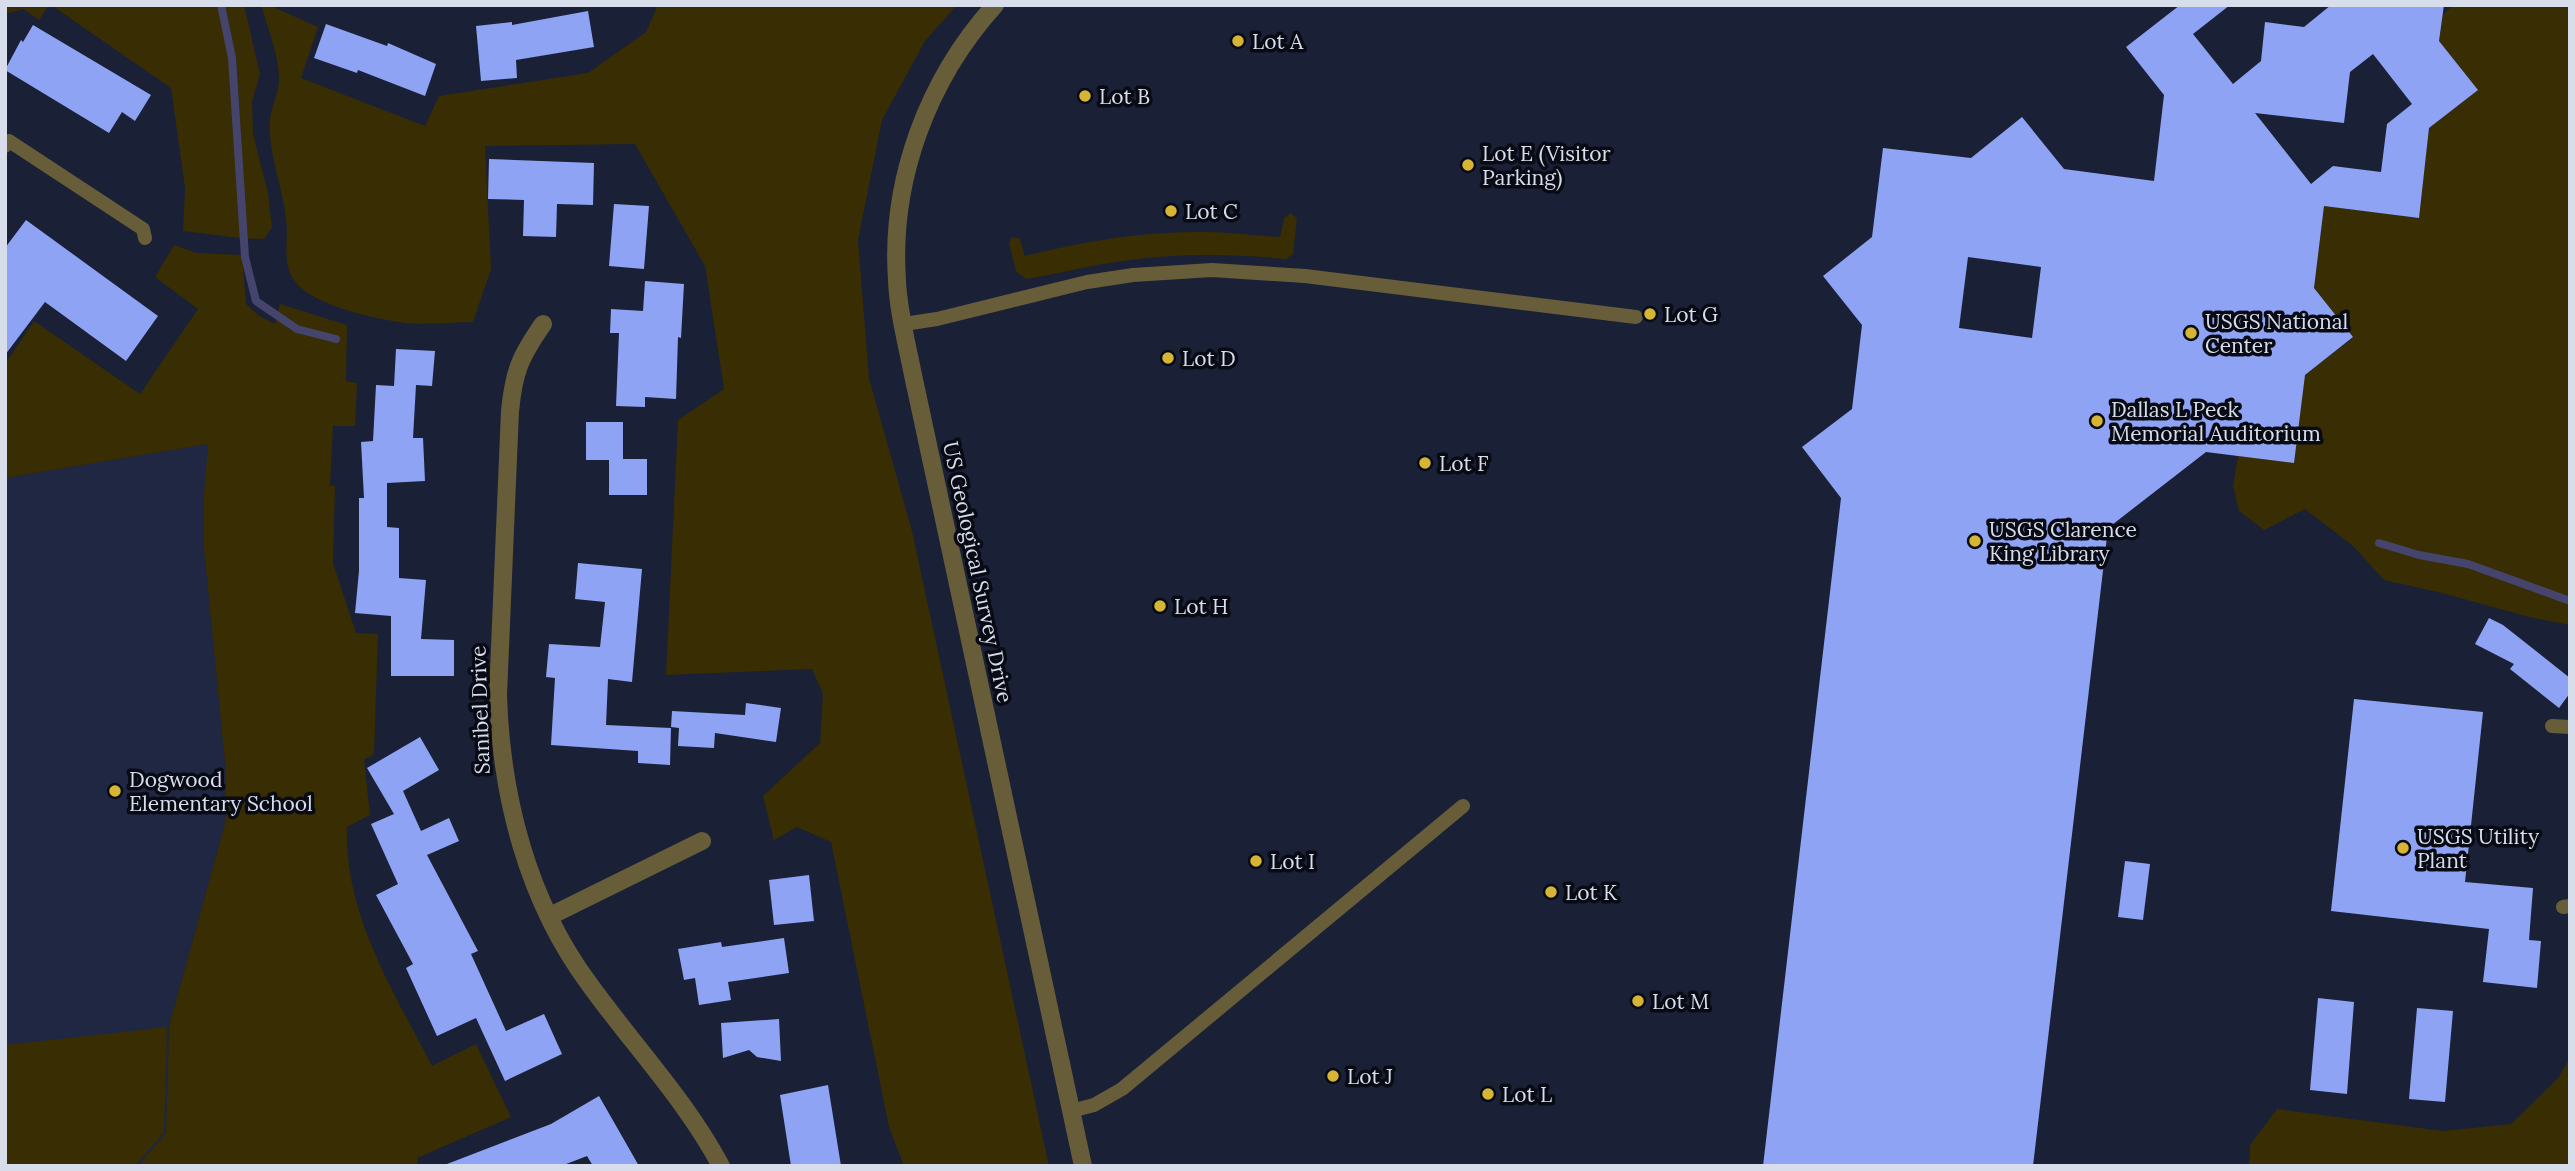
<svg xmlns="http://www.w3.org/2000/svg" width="2575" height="1171" font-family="Lora,serif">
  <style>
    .built { fill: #202743 }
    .green { fill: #382d03 }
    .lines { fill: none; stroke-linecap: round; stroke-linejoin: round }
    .stream { stroke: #44446c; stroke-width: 8 }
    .building { fill: #8ea3f4; fill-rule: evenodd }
    .service { stroke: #675d39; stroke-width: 14 }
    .minor { stroke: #675d39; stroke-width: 18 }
    .tertiary { stroke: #675d39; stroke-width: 18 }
    .poi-dot { fill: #d6b534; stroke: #080a14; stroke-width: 2.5 }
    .labels { text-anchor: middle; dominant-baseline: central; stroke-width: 7; stroke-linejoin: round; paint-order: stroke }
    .poi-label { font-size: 21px; fill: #d8ddec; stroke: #080a14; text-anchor: start }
    .street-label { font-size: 21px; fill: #d8ddec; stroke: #080a14 }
  </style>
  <rect width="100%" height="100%" fill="#1a2036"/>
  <path class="built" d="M 209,443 L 204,496 L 204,549 L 225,762 L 226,820 L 169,1026 L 166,1133 L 138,1166 L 5,1166 L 5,478 Z"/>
  <path class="green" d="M 5,5 L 49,5 L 39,20 L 23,9 L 5,14 Z
    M 51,5 L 244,5 L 260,74 L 252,102 L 253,134 L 268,193 L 272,227 L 264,239 L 240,238 L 183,231 L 185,188 L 171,88 Z
    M 261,5 L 269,5 L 318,27 L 301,78 L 425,126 L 439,96 L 588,73 L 646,32 L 658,5 L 957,5 L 925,41 L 882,120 L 858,240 L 869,378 L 912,531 L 1049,1166 L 904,1166 L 889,1127 L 831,842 L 797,827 L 774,840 L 763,796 L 820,743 L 823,694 L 812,669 L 666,675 L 678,420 L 724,389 L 705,266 L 635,144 L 485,146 L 491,269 L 473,322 C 448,322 422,326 398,322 C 368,317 307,304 292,277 C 282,259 289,239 286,219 C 283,191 272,163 270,135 C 267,111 279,97 279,78 C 279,56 267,26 261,5 Z
    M 2454,5 L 2570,5 L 2570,625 L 2529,617 L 2442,593 L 2384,580 L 2353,546 L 2305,509 L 2264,530 L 2239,511 L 2233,486 L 2238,456 L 2305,375 L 2353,338 L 2314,288 L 2324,206 L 2418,218 L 2429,128 L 2478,90 L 2439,41 L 2443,14 Z
    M 1291,213 L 1297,219 L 1293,254 L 1286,259 C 1232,254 1177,253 1123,261 C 1090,265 1058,274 1026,279 L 1016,271 L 1009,243 L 1012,237 L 1020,239 L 1025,256 C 1083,241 1145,231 1205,232 C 1230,232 1255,236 1280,237 L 1284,218 Z
    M 174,245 L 197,253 L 242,255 L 246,304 L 259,316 L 275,324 L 280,304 L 347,325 L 346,381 L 357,383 L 355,426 L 333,426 L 330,486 L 335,486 L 333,563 L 356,633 L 378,634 L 374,754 L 364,760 L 370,815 L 347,827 C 344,914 394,992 432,1066 L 476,1044 L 511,1117 L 417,1158 L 418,1166 L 138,1166 L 166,1133 L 169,1026 L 226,820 L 225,762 L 204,549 L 204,496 L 208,444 L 5,478 L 5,364 L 34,321 L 140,394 L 198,309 L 155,277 Z
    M 167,1027 L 164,1132 L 135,1166 L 5,1166 L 5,1045 Z
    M 2570,1058 L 2570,1166 L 2249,1166 L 2250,1145 L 2277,1109 L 2443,1131 L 2511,1124 L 2558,1078 Z"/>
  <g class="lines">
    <path class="stream" d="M 221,5 L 232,58 L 245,257 L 256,301 L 297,329 L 336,339
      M 2379,543 L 2419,555 L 2468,564 L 2570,601"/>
  </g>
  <path class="building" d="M 2180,5 L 2230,5 L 2193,34 L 2233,84 L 2261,61 L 2265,22 L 2304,27 L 2331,5 L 2444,5 L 2439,41 L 2478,90 L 2429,128 L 2419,218 L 2324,206 L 2314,288 L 2353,337 L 2305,375 L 2294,463 L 2206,452 L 2108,528 L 2033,1166 L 1763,1166 L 1841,498 L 1802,447 L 1852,409 L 1862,325 L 1823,276 L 1872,237 L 1883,148 L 1971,158 L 2022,117 L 2064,169 L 2154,181 L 2164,95 L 2126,47 ZM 2373,54 L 2412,104 L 2387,124 L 2381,172 L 2333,166 L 2311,184 L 2255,113 L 2344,123 L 2350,72 ZM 1968,257 L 2041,267 L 2032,338 L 1959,328 Z
    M 588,11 L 594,47 L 516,60 L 517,78 L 481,81 L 476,26 L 512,22 L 512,25 Z
    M 326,24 L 387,46 L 388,43 L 436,64 L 425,96 L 358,70 L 357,73 L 314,58 Z
    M 33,25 L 151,95 L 135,121 L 122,112 L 109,133 L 5,70 L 21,40 L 23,42 Z
    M 489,159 L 594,163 L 593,205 L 557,204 L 556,237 L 523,236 L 524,200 L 488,199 Z
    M 614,204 L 649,206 L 644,269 L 609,266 Z
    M 26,220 L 158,316 L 126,361 L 45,302 L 5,355 L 5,248 Z
    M 645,281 L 684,284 L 681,338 L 678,337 L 676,399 L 645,397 L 645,407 L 616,406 L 619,333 L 610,333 L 611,309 L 643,311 Z
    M 396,349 L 435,351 L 432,386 L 416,385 L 413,438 L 423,438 L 425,481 L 387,483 L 387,527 L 399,528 L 399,578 L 426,580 L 421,639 L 454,640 L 454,676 L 391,676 L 391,616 L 355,613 L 359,571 L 359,498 L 364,498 L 361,442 L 373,441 L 376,385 L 394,386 Z
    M 586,422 L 623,422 L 623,459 L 647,459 L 647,495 L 609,495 L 609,460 L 586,460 Z
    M 578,563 L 642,569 L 632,682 L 608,679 L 606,725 L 671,728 L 670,765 L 638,763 L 638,751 L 551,745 L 555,678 L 546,677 L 549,644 L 600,647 L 605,602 L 575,599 Z
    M 2489,618 L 2503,625 L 2570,678 L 2570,693 L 2559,708 L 2510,669 L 2514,664 L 2475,644 Z
    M 2354,699 L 2483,712 L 2465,882 L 2533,888 L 2529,940 L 2541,941 L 2537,988 L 2483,982 L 2489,929 L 2331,911 Z
    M 746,703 L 781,708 L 776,742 L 715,733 L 714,748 L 678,746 L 679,728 L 671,727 L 672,711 L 745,715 Z
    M 420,737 L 439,770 L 403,791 L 421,831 L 449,818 L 459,841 L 427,855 L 478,951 L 471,954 L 506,1031 L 544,1014 L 562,1054 L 505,1081 L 476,1018 L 437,1036 L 406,968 L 413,964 L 376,895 L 398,884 L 371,824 L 394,814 L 367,768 Z
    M 2125,861 L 2150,864 L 2143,920 L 2118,917 Z
    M 809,875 L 814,921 L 774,925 L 769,880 Z
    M 784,938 L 789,973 L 728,982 L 731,1000 L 699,1005 L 695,978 L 684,980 L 678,949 L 721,942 L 722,947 Z
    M 2318,998 L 2354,1002 L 2347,1094 L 2310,1090 Z
    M 2417,1008 L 2453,1011 L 2445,1102 L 2409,1099 Z
    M 779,1019 L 781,1061 L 757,1057 L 749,1050 L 723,1058 L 721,1023 Z
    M 828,1085 L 841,1166 L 791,1166 L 780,1095 Z
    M 599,1096 L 639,1166 L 593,1166 L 587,1156 L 561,1166 L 447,1166 L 447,1164 L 551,1124 Z"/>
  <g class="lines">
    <path class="service" d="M 5,146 L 9,141 L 143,229 L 145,238
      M 904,324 L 937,319 L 1087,282 L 1133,275 L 1212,270 L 1305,276 L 1636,317
      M 2552,726 L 2570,727
      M 2563,907 L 2570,906
      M 1071,1111 L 1094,1105 L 1122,1089 L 1463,806"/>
    <path class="minor" d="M 543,324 C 520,357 514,371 510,411 L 498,695 C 501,797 528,902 590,985 C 634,1046 685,1099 721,1166
      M 550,916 L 702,841"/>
    <path class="tertiary" d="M 995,5 C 928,79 890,180 897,280 C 898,311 907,344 913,375 L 1083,1166"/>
  </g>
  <g class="poi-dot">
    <circle cx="1238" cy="41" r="7"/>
    <circle cx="1085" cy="96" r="7"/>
    <circle cx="1468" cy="165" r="7"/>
    <circle cx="1171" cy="211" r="7"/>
    <circle cx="1650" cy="314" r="7"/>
    <circle cx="2191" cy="333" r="7"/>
    <circle cx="1168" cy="358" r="7"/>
    <circle cx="2097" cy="421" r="7"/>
    <circle cx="1425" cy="463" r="7"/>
    <circle cx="1975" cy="541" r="7"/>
    <circle cx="1160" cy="606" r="7"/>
    <circle cx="115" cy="791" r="7"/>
    <circle cx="2403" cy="848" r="7"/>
    <circle cx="1256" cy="861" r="7"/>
    <circle cx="1551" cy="892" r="7"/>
    <circle cx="1638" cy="1001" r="7"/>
    <circle cx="1333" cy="1076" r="7"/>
    <circle cx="1488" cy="1094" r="7"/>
  </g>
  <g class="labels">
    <g class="poi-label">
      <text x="1252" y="41">Lot A</text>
      <text x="1099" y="96">Lot B</text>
      <text x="1482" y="153">Lot E (Visitor<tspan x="1482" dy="24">Parking)</tspan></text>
      <text x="1185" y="211">Lot C</text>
      <text x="1664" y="314">Lot G</text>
      <text x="2205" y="321">USGS National<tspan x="2205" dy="24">Center</tspan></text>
      <text x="1182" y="358">Lot D</text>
      <text x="2111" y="409">Dallas L Peck<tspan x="2111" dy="24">Memorial Auditorium</tspan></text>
      <text x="1439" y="463">Lot F</text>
      <text x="1989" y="529">USGS Clarence<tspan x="1989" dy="24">King Library</tspan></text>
      <text x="1174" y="606">Lot H</text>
      <text x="129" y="779">Dogwood<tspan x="129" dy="24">Elementary School</tspan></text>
      <text x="2417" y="836">USGS Utility<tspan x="2417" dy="24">Plant</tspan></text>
      <text x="1270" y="861">Lot I</text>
      <text x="1565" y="892">Lot K</text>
      <text x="1652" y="1001">Lot M</text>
      <text x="1347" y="1076">Lot J</text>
      <text x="1502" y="1094">Lot L</text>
    </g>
    <g class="street-label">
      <text transform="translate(978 572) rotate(78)">US Geological Survey Drive</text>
      <text transform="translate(480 710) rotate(-92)">Sanibel Drive</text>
    </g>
  </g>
  <rect width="2575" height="1171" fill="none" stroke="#d8ddec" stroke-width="14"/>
</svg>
